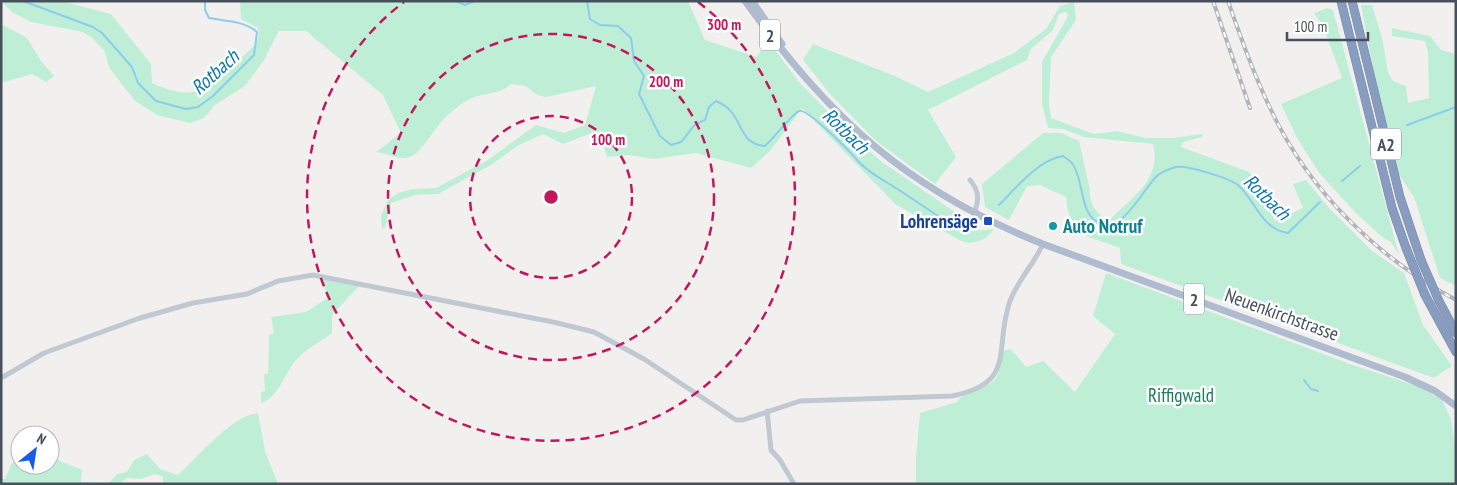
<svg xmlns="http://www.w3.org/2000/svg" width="1457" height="485" font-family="'PT Sans Narrow',sans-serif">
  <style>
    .green { fill: #beefd6 }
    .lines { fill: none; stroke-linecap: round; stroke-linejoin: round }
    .stream { stroke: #8bcdec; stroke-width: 2 }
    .highway-casing { stroke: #7287aa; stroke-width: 9 }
    .minor { stroke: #c0c8d1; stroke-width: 5 }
    .major { stroke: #afbbce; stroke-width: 7 }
    .highway { stroke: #879cbe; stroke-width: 8 }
    .rail-casing { stroke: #b1b4ba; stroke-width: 4 }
    .rail { stroke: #fff; stroke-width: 2; stroke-dasharray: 5.5; stroke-linecap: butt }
    .highway-bridge-casing { stroke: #7287aa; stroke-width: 9; stroke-linecap: butt }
    .highway-bridge { stroke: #879cbe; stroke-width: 8 }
    .ring { fill: none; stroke: #c2185b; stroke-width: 2.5; stroke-dasharray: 9 6 }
    .transit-dot { fill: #1a4fb4; stroke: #fff; stroke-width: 2 }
    .culture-dot { fill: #0f9aa8; stroke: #fff; stroke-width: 2 }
    .labels { text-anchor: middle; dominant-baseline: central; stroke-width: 5; stroke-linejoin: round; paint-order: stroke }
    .shield { fill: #fff; stroke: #7e848e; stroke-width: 1 }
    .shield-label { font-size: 18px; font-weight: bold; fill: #47505d }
    .transit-label { font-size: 19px; font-weight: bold; fill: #164399; stroke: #fff; text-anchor: end }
    .culture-label { font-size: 19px; font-weight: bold; fill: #0d838f; stroke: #fff; text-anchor: start }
    .street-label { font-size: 19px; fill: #47505d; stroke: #fff }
    .park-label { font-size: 19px; fill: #177f57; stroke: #fff }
    .water-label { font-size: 20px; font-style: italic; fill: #0c78ab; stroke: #fff }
    .centre { fill: #c2185b; stroke: #fff; stroke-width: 2.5 }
    .ring-label { font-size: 15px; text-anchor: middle; font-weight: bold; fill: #c2185b; stroke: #fff; stroke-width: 5; stroke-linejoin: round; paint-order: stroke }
  </style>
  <rect width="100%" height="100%" fill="#f2f0ef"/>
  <path class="green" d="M 1,1 L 61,1 L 111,14 L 151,64 L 152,83 C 170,91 185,96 204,89 C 215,86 222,74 230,66 C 240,56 263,47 258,28 L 241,19 L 240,1 L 688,1 L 705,40 L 757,57 L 767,39 L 799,82 L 854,138 L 882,162 L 955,212 L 946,224 L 961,232 L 994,229 C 985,241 975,245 961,241 L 895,204 L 802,108 L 771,150 L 751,168 L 696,153 L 654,159 L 628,155 L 607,157 L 599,132 L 589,134 L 563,144 L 543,134 L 519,145 L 491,165 L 438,194 L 415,195 L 391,203 L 385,228 L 382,229 L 381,216 L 388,200 L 398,193 L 413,189 L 436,188 L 486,161 L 536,125 L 564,133 L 585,125 L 596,86 L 546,97 L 537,95 L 526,86 L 511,84 C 499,95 486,92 472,98 C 465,101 456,108 450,113 C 438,122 422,152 412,156 C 400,162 388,153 376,152 L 401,133 L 383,95 L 306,31 L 279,31 L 264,60 L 245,86 L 215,105 L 204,118 L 190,123 L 157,115 L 135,101 L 110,69 L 104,50 L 92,38 L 83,32 L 31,22 L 12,12 Z
    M 1074,2 L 1076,20 L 1051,57 L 1049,104 L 1051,118 L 1094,134 L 1117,131 L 1146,138 L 1173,138 L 1203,134 L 1202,137 L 1183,142 L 1181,147 L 1249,172 L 1254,178 L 1275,221 L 1303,208 L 1293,184 L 1306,180 L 1329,208 L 1372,251 L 1404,273 L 1423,325 L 1452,366 L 1434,378 L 1121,264 L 1120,248 C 1086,235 1070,238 1066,197 L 1040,185 L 1027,186 L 1009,220 L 985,207 L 982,184 L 1043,133 L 1061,133 L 1079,141 L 1090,190 C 1089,205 1097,214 1109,221 C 1131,197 1162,181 1153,144 L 1084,137 L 1063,129 L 1048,128 L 1042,103 L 1042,62 L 1067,18 L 1068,14 L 1065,12 L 1059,14 L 1053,30 L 1031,49 L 1027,60 L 928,110 L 956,157 L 935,184 L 876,141 L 830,94 L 803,60 L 813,44 L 895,76 L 928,92 L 1014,53 L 1046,29 L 1060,6 Z
    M 1361,5 L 1372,5 L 1382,38 L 1388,72 L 1393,81 L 1406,86 L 1408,103 L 1429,98 L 1428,52 L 1425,41 L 1392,36 L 1392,28 L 1430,36 L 1441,50 L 1456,54 L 1456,286 L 1440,278 L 1414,197 L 1397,172 L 1377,89 Z
    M 1327,8 L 1333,10 L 1399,255 L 1391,242 L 1382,237 L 1356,213 L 1320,174 L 1297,138 L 1281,104 L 1342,78 L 1323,26 L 1314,13 Z
    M 1,24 L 27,38 L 41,61 L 54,76 L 46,82 L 32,74 L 1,83 Z
    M 1106,273 L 1353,365 L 1420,387 L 1442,400 L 1451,419 L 1456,455 L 1456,484 L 916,484 L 916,457 L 920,413 L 957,402 C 966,387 991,391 998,374 C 1001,367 1001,358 1002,351 L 1011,349 L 1026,367 L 1043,361 L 1075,392 L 1115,334 L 1093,316 Z
    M 318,277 L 361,284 L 332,315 L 332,333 C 322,341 309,347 300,356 C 285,369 281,396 261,403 L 261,392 L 265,391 L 264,374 L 268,374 L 269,335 L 274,333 L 271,317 L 306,312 L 329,297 Z
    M 258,413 L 265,451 L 278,484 L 163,484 L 163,477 L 155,474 L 141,479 L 127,478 L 119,484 L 108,484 L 117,474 L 127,472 L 134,460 L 147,454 L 160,469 L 178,475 C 197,458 232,415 258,413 Z
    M 50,450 L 60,461 L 82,470 L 81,482 L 105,484 L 1,484 L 1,479 L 5,479 L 12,463 L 20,455 L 20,465 L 50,465 Z"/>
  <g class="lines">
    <path class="stream" d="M 23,1 L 93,27 L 102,33 L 132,67 L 138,83 L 156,101 L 186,109 L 198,107 L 213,96 L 254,55 L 257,32 C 245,21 225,21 209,18 L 205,10 L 205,1
      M 456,1 L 465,5 L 474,1
      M 587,1 L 590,19 L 600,25 L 618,26 L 631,38 L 634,61 L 644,76 L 639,94 L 660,136 L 671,145 L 681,142 C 690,133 691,124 705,120 L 709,107 L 716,101 C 746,113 735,144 765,146 C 773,139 794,112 799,111 C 808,108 851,153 859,162 C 870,174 885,181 899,190 C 916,201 933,213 950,224 L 961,227
      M 1407,125 L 1456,107
      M 1342,181 L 1360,166
      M 999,205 C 1017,187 1038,160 1063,156 C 1066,158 1070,161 1072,163 C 1085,180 1078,215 1101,224 C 1124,232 1144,187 1158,175 C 1162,172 1171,168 1176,167 C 1187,165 1229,178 1238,185 C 1255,200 1262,230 1288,233 L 1320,202
      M 1304,380 L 1311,389 L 1318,391"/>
    <g class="highway-casing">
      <path id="highway" d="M 1341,1 L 1392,208 L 1406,248
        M 1352,1 L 1400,197 L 1421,260
        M 1425,295 L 1456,352
        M 1439,301 L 1456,333"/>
    </g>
    <path class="minor" d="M 970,180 C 980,192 979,200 974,214
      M 1,378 L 44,353 L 140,318 L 193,303 L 247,294 L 278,281 L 313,275 L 553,322 L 594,332 L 644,359 L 736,420 L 743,420 L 800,401 L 952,396 C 1018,383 993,349 1010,301 C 1018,280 1034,264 1043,244
      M 767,411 L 771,450 L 780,460 L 794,484"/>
    <path class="major" d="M 745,1 C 831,119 905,189 1043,244 L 1405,377 L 1435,391 L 1456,406
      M 752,1 L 782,44"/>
    <use href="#highway" class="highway"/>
    <g class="rail-casing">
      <path id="rail" d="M 1213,1 L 1250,108
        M 1228,1 C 1241,38 1254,75 1271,110 C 1309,191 1378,258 1456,300"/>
    </g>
    <use href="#rail" class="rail"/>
    <g class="highway-bridge-casing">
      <path id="highway-bridge" d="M 1406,248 L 1425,295
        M 1421,260 L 1439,301"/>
    </g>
    <use href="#highway-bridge" class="highway-bridge"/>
  </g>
  <g class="ring">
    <circle cx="551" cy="197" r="81"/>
    <circle cx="551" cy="197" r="163"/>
    <path d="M698 2A244 244 0 1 1 404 2"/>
  </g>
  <rect class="transit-dot" x="983" y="216" width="10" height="10" rx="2.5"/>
  <circle class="culture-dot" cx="1053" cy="226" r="5"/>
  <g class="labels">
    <g class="shield">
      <rect x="760" y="19.5" width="20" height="31" rx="4"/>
      <rect x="1371" y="128.5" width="30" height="31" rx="4"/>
      <rect x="1184" y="283.5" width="20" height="31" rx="4"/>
    </g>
    <g class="shield-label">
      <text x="770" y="35">2</text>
      <text x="1386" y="144">A2</text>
      <text x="1194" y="299">2</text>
    </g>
    <g class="transit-label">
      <text x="978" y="221">Lohrensäge</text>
    </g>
    <g class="culture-label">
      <text x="1063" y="226">Auto Notruf</text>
    </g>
    <g class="street-label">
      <text transform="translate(1282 314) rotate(20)">Neuenkirchstrasse</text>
    </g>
    <g class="park-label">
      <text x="1181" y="395">Riffigwald</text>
    </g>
    <g class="water-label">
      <text transform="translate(215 72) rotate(-42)">Rotbach</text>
      <text transform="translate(846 131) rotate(44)">Rotbach</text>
      <text transform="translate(1267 197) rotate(44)">Rotbach</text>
    </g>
  </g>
  <circle cx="551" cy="197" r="8" class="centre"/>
  <g class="ring-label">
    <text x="724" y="30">300 m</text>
    <text x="666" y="87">200 m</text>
    <text x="608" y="145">100 m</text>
  </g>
  <rect width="1457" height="485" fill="none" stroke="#47505d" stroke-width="5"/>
  <g transform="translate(35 450) rotate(30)"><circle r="24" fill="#ffffff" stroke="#b5b9be"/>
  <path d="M0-4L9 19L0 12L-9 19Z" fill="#195be2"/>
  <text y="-8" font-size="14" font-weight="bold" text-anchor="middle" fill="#47505d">N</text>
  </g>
  <path d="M1287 32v8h81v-8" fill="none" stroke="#47505d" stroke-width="2.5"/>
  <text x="1294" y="32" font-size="15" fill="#47505d" stroke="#ffffff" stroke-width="4" paint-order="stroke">100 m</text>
</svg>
